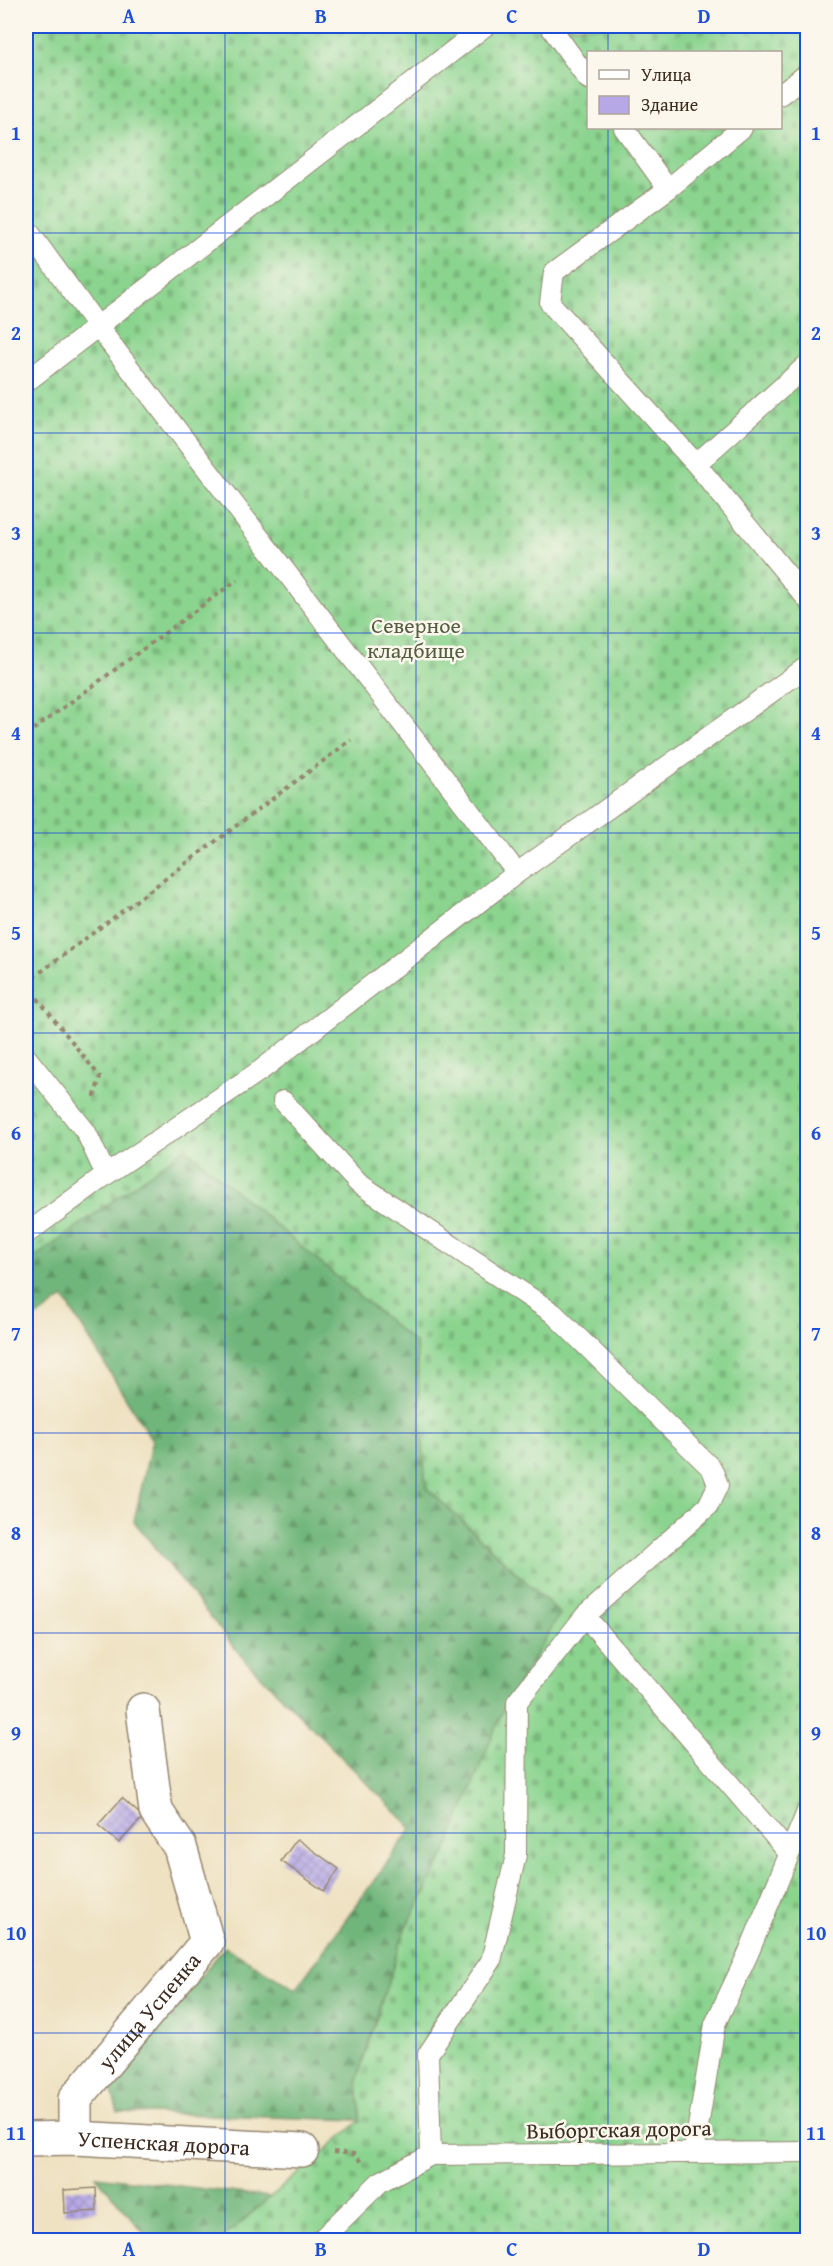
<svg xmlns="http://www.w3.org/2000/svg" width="833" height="2266" font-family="'Gentium Book Plus',serif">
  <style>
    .forest { fill: url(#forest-firs); stroke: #56704c; stroke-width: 1.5 }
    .cemetery { fill: url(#cemetery-stones); stroke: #637f56; stroke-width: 1.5; fill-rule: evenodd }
    .building { fill: url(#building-cross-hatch) }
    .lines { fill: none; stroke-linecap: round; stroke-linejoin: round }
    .lane-casing { stroke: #958670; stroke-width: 22 }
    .street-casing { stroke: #958670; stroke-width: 36 }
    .path { stroke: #958670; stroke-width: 4; stroke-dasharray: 4.5 4.5; stroke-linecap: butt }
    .lane { stroke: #fff; stroke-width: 20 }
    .street { stroke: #fff; stroke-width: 33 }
    .grid { fill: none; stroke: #1d4ed8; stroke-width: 1.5; stroke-opacity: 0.55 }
    .labels { text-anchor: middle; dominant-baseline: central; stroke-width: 5; stroke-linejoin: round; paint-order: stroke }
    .park-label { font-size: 22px; fill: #535d40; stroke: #fbf7ec }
    .street-label { font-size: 22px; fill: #3b2a1e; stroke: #fbf7ec }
    .neatline { fill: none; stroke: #1d4ed8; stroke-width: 2 }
    .grid-label { font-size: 20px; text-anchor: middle; font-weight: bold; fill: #1d4ed8 }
  </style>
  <defs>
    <pattern id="forest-firs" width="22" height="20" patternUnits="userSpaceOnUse" patternTransform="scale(1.5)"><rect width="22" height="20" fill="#70b67a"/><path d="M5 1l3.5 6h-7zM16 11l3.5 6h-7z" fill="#5d9463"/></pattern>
    <pattern id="cemetery-stones" width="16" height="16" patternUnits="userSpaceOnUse" patternTransform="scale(1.5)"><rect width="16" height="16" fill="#8bd48f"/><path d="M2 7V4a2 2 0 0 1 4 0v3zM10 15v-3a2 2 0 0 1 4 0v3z" fill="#79b67b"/></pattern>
    <pattern id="building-cross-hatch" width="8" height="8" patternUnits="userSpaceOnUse" patternTransform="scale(1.5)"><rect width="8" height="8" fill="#b6a8e7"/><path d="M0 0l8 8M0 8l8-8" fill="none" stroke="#9589bb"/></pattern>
  </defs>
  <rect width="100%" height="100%" fill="#fbf7ec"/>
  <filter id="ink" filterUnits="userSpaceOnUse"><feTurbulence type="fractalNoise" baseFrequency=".0167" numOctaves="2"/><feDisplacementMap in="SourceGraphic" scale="12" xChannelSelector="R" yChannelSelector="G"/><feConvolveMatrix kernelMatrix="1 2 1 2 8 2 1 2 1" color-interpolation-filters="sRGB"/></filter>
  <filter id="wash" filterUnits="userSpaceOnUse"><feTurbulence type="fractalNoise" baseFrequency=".008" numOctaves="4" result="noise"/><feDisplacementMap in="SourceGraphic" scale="24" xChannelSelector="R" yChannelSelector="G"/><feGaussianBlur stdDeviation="1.35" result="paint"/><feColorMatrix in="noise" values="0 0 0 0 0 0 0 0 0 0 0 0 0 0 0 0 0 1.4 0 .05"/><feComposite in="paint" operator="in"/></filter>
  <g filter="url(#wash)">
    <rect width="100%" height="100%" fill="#efe2c2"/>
    <path class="forest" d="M 185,1148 L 416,1344 L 426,1487 L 560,1614 L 501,1714 L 446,1852 L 404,1932 L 357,2080 L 361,2120 L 118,2112 L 110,2084 L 225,1947 L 296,1989 L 412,1828 L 243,1658 L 134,1521 L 152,1440 L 64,1298 L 26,1324 L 26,1264 Z
      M 96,2176 L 271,2197 L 220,2240 L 150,2240 Z"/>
    <path class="cemetery" d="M 26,26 L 807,26 L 807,2240 L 220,2240 L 361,2120 L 357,2080 L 404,1932 L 446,1852 L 501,1714 L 560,1614 L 426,1487 L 416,1344 L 185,1148 L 26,1264 ZM 588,52 L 780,52 L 780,128 L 588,128 Z"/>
    <g id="blocks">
      <path class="building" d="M 122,1798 L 143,1817 L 119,1843 L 98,1825 Z
        M 297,1839 L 339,1869 L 324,1891 L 281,1861 Z
        M 96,2188 L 97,2211 L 65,2213 L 64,2190 Z"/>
    </g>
  </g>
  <g filter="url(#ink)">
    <use href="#blocks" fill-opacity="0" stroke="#958670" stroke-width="1.5"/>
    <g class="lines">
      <g class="lane-casing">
        <path id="lane" d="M 550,26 L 588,79
          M 780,95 L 808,73
          M 624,128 L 668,189 L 742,128
          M 668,189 L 554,272 L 550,303 L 696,464 L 808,600
          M 26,228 L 98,327 L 517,873
          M 26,382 L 485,26
          M 696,464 L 808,364
          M 26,1057 L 86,1132 L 106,1175
          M 283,1101 L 358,1183 L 553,1313 L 712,1469 L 718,1485 L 708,1506 L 585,1616 L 517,1702 L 516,1855 L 491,1961 L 428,2054 L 431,2155
          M 26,1234 L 106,1175 L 261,1070 L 517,873 L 808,666
          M 585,1616 L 789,1853
          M 694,2151 L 715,2024 L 748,1954 L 808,1809
          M 321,2240 L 380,2182 L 431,2155 L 808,2152"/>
      </g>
      <g class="street-casing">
        <g id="street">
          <path id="s1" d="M 75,2138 L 75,2099 L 207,1942 L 180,1847 L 156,1811 L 143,1710"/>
          <path id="s2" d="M 26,2139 L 75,2138 L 302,2150"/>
        </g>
      </g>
      <path class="path" d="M 26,735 L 237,580
        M 26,983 L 351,740
        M 26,984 L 100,1077 L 94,1099
        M 333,2152 L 354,2154 L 363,2164"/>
      <use href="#lane" class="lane"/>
      <use href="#street" class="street"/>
    </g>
  </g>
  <path class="grid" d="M 225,26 L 225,2240M 416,26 L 416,2240M 608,26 L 608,52M 608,128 L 608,2240M 26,233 L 808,233M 26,433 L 808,433M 26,633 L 808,633M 26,833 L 808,833M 26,1033 L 808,1033M 26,1233 L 808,1233M 26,1433 L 808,1433M 26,1633 L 808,1633M 26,1833 L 808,1833M 26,2033 L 808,2033"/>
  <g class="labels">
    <g class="park-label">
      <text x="416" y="625">Северное<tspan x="416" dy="25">кладбище</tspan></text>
    </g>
    <g class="street-label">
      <text stroke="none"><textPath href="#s1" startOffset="154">улица Успенка</textPath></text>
      <text transform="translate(619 2129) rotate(-1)">Выборгская дорога</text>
      <text stroke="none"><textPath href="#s2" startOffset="138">Успенская дорога</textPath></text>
    </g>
  </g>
  <rect width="833" height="2266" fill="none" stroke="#fbf7ec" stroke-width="66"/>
  <rect x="587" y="51" width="195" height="78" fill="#fbf7ec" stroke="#aea59a" stroke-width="1.5"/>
  <rect x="599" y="70" width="30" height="9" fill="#ffffff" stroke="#aea59a" stroke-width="1.5"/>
  <text x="641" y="81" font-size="18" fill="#3b2a1e">Улица</text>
  <rect x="599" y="96" width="30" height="18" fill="#b6a8e7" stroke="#aea59a" stroke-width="1.5"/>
  <text x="641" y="111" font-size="18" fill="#3b2a1e">Здание</text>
  <rect x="33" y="33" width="767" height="2200" class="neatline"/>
  <g class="grid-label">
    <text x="129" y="23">A</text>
    <text x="321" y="23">B</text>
    <text x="512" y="23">C</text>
    <text x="704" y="23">D</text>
    <text x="16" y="140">1</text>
    <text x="816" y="140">1</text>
    <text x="16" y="340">2</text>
    <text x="816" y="340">2</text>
    <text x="16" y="540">3</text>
    <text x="816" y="540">3</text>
    <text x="16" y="740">4</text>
    <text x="816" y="740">4</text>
    <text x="16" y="940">5</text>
    <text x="816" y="940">5</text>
    <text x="16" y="1140">6</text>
    <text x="816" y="1140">6</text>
    <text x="16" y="1340">7</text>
    <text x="816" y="1340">7</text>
    <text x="16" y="1540">8</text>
    <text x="816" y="1540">8</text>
    <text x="16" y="1740">9</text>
    <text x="816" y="1740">9</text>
    <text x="16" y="1940">10</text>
    <text x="816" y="1940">10</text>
    <text x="16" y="2140">11</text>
    <text x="816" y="2140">11</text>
    <text x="129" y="2256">A</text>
    <text x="321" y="2256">B</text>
    <text x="512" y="2256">C</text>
    <text x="704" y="2256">D</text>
  </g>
</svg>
